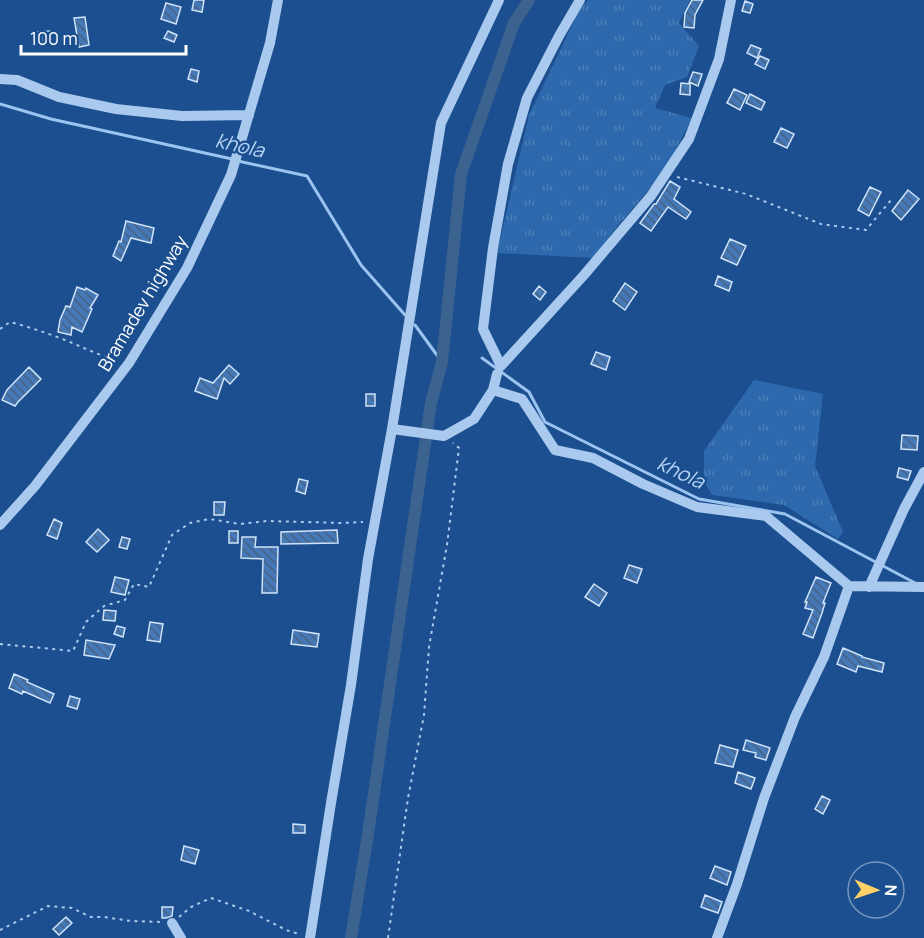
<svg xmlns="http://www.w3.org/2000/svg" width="924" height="938" font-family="Manrope,sans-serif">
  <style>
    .grass { fill: url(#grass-tufts) }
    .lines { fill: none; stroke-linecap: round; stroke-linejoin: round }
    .stream { stroke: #9cc4f0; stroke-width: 3 }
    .canal { stroke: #3c6290; stroke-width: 12 }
    .building { fill: url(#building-back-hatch); stroke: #cfe3fa; stroke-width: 1.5 }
    .path { stroke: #a9c9ee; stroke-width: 2; stroke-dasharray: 3 4.5; stroke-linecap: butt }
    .minor { stroke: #a9c9ee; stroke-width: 10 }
    .labels { text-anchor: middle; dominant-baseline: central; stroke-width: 4.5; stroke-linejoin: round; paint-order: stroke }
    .street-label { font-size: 18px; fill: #fff; stroke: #1b4f8f }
    .water-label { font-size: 20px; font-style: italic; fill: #b5d3f5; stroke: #1b4f8f }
  </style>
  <defs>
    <pattern id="grass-tufts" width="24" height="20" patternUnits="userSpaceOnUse" patternTransform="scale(1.5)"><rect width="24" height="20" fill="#2e69ad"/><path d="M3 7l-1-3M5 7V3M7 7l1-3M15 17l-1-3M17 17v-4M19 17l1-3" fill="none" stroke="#4d80b9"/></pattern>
    <pattern id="building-back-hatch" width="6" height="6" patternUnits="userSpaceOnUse" patternTransform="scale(1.5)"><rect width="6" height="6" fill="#4478b7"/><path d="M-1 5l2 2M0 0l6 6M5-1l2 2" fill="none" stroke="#486282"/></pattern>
  </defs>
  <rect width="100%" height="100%" fill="#1b4f8f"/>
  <path class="grass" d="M 588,0 L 690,0 L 679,23 L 699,46 L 687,77 L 665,85 L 655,108 L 692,118 L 666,169 L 612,233 L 594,258 L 497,253 L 529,115 L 579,11 Z
    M 754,380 L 823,394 L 815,466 L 843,532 L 838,539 L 784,505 L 712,495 L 704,481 L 704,451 Z"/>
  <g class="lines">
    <path class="stream" d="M 0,104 L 51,119 L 232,159
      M 238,161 L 307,176 L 361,265 L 405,315
      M 415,325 L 442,362
      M 482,358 L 529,392 L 545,422 L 699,499 L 785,514 L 917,584"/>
    <path class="canal" d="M 351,938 L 368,834 L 431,403 L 442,362 L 461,174 L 514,23 L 529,0"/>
  </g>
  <path class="building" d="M 194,0 L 204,0 L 202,12 L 192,10 Z
    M 692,0 L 703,0 L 695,15 L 694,28 L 684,27 L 685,13 Z
    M 745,1 L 753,4 L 750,13 L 742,11 Z
    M 166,3 L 181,7 L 176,24 L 161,19 Z
    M 85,17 L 89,45 L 79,47 L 74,18 Z
    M 50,31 L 51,43 L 39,44 L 38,32 Z
    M 168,31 L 177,35 L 174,42 L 164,38 Z
    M 751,45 L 761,49 L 757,58 L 747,53 Z
    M 760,56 L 769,60 L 765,69 L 755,64 Z
    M 191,69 L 199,71 L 197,82 L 188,79 Z
    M 693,72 L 702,74 L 698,86 L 689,82 Z
    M 681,83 L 690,84 L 690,95 L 680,94 Z
    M 734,89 L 747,95 L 740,110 L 727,103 Z
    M 750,94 L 765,102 L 761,110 L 746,103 Z
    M 781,128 L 794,134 L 787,148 L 774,142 Z
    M 670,181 L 680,187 L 674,199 L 691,212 L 686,219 L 668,207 L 651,231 L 640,223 L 654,204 L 656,204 Z
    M 870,187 L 881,192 L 869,216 L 858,210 Z
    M 908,190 L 919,199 L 901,220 L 892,211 Z
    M 126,221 L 154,228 L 151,243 L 131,238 L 121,261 L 113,256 L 119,241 L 121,242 Z
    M 730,239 L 746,246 L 737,265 L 721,258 Z
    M 718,276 L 732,282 L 729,291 L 715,285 Z
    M 625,283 L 637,292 L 625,310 L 613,301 Z
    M 539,286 L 546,292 L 540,300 L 533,294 Z
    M 77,287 L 85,290 L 86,288 L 98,295 L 90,308 L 92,309 L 82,332 L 72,327 L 71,335 L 58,332 L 60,320 L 66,306 L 70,307 Z
    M 596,352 L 610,357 L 606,370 L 591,364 Z
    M 229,365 L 239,374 L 230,384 L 224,378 L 217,399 L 195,391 L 200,378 L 213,383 Z
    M 29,367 L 41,379 L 18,402 L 15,406 L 2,400 L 7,390 Z
    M 366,394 L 375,394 L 375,406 L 366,406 Z
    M 902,435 L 918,436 L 917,450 L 901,449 Z
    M 899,468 L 911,471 L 908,480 L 897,477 Z
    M 299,479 L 308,481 L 305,494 L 296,491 Z
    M 214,502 L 225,502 L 224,515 L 214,515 Z
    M 54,519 L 62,523 L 57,539 L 47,535 Z
    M 98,529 L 109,540 L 97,552 L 86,542 Z
    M 337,530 L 338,543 L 281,544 L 281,532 Z
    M 229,531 L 238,531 L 238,543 L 229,543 Z
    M 122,537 L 130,539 L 127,549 L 119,547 Z
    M 242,537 L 256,537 L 255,547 L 278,547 L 277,593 L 262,593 L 263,559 L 241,558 Z
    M 629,565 L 642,569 L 637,583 L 624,578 Z
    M 115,577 L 129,580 L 125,595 L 111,592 Z
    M 816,577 L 831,583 L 823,603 L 825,603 L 822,613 L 813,638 L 803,634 L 813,610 L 805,608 L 807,602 L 805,602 Z
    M 594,584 L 607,593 L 599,606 L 585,597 Z
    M 104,610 L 116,611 L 115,621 L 103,620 Z
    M 150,622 L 163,624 L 160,642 L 147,640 Z
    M 117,626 L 125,628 L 123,637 L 114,634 Z
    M 293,630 L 319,634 L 317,647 L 291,644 Z
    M 86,640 L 115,645 L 109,659 L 84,655 Z
    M 843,648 L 862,656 L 862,657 L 884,663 L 882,672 L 858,666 L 856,672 L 837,664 Z
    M 14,674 L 28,680 L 27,682 L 54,694 L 50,703 L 23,691 L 22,694 L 9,688 Z
    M 70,696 L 80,699 L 77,709 L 67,706 Z
    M 746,740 L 770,748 L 766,760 L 755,757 L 756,753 L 743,750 Z
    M 720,745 L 738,750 L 733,767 L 715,763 Z
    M 738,772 L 755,778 L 751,789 L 735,783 Z
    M 822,796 L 830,800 L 823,814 L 815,809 Z
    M 293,824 L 305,825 L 305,833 L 293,833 Z
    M 184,846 L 199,850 L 195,864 L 181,860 Z
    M 715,866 L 731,872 L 727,885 L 710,878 Z
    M 705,895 L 722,902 L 718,913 L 701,907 Z
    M 162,907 L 173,907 L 172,916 L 166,918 L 162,918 Z
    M 66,917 L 72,923 L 59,935 L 53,929 Z"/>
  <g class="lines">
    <path class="path" d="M 677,177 L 746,194 L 821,224 L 866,230 L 891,200
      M 0,329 L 10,322 C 29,327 47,333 65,340 C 83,347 99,356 118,360
      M 0,644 L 73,651 L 86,622 L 104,606 L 125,600 L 134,584 L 149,587 L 172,535 L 190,523 L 209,519 L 240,524 L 267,521 L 343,523 L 363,522
      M 179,917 L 191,907 L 211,898 L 249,911 L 286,930 L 299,934
      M 0,930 L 48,906 L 72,908 L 91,917 L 104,917 L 131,921 L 163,922
      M 388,938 L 408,798 L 424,715 L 429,647 L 447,545 L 459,448 L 453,443"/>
    <path class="minor" d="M 580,0 L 559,36 L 527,98 L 508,164 L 493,248 L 483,329 L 501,366 L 584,275 L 651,196 L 689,139 L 719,59 L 731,0
      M 0,79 L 17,80 L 59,97 L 116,109 L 182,116 L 249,115
      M 493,390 L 522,399 L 555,450 L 593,458 L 643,484 L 697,507 L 766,516 L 849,586
      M 392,429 L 444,436 L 474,419 L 493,390 L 497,374
      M 0,525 L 35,486 L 129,363 L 187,268 L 231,175 L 270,43 L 278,0
      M 869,587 L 904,509 L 924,472
      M 172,923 L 181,938
      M 310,938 L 331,803 L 351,685 L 368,559 L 392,429 L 441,123 L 499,0
      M 717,938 L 737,884 L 764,798 L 795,717 L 824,657 L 849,586 L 924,587"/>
  </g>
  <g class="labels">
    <g class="street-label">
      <text transform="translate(142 303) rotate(-59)">Bramadev highway</text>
    </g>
    <g class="water-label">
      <text transform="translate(240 145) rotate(13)">khola</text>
      <text transform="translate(681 472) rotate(25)">khola</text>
    </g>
  </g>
  <g transform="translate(876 890) rotate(92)"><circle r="28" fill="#1b4f8f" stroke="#7695bc" stroke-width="1.5"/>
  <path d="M0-4.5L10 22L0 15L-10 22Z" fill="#ffd166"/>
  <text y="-9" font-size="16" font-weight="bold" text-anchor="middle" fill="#ffffff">N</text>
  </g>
  <path d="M21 45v9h165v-9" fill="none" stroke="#ffffff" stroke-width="3"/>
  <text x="30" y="45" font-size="18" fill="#ffffff" stroke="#1b4f8f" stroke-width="4.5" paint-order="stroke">100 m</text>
</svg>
